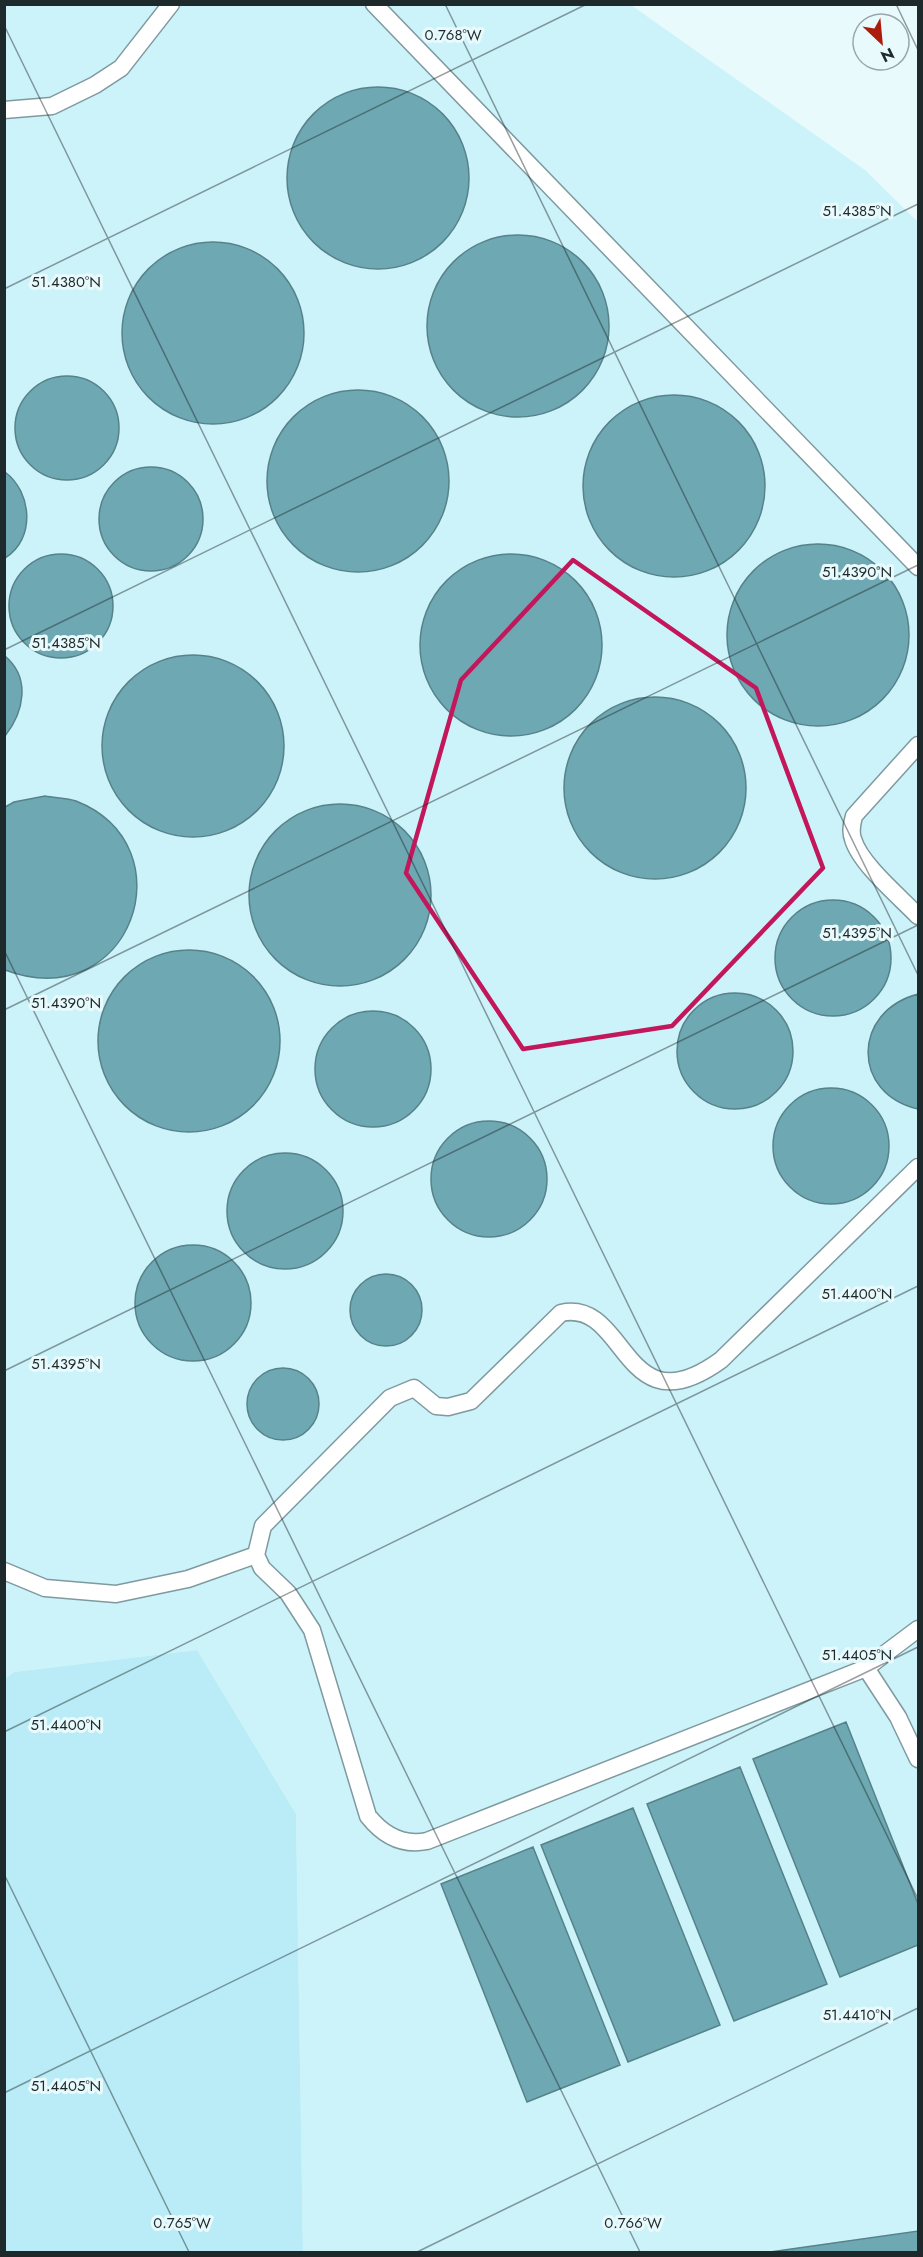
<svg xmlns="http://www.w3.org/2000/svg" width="923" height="2257" font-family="Jost,sans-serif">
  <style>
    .built { fill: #cdf3fa }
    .green { fill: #b9ecf6 }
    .water { fill: #6ea8b3; stroke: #56828a; stroke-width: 1.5 }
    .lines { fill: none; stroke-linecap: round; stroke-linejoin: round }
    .lane-casing { stroke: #7f9a9f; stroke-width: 19 }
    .lane { stroke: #fff; stroke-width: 16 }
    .marked { fill: none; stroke: #c2185b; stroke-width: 4.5; stroke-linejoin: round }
    .ticks { fill: none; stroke: #1e292b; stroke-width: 1.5; stroke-opacity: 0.45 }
    .ticks-label { font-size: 15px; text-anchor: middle; fill: #1e292b; stroke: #e9fafd; stroke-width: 6; stroke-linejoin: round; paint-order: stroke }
  </style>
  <rect width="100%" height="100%" fill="#e9fafd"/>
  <path class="built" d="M 5,5 L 631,5 L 865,170 L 918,222 L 918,2252 L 303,2252 L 296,1814 L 197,1650 L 14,1672 L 5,1679 Z"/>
  <path class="green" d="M 197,1650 L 296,1814 L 303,2252 L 5,2252 L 5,1679 L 14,1672 Z"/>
  <path class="water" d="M287 178a91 91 0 1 1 182 0a91 91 0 1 1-182 0Z
    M427 326a91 91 0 1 1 182 0a91 91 0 1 1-182 0Z
    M122 333a91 91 0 1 1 182 0a91 91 0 1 1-182 0Z
    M15 428a52 52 0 1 1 104 0a52 52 0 1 1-104 0Z
    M267 481a91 91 0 1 1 182 0a91 91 0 1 1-182 0Z
    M583 486a91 91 0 1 1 182 0a91 91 0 1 1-182 0Z
    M99 519a52 52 0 1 1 104 0a52 52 0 1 1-104 0Z
    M 5,472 C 32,492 36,539 5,558 Z
    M727 635a91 91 0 1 1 182 0a91 91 0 1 1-182 0Z
    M420 645a91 91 0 1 1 182 0a91 91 0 1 1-182 0Z
    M9 606a52 52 0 1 1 104 0a52 52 0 1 1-104 0Z
    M102 746a91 91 0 1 1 182 0a91 91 0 1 1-182 0Z
    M 5,656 C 31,678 24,712 5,736 Z
    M564 788a91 91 0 1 1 182 0a91 91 0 1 1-182 0Z
    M 45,796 C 55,798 67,798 76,801 C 190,846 131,1017 5,970 L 5,807 L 14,802 Z
    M249 895a91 91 0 1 1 182 0a91 91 0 1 1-182 0Z
    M775 958a58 58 0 1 1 116 0a58 58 0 1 1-116 0Z
    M98 1041a91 91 0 1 1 182 0a91 91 0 1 1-182 0Z
    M677 1051a58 58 0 1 1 116 0a58 58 0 1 1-116 0Z
    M 918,994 L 918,1109 C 851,1094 852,1011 918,994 Z
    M315 1069a58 58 0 1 1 116 0a58 58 0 1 1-116 0Z
    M773 1146a58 58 0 1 1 116 0a58 58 0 1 1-116 0Z
    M431 1179a58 58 0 1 1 116 0a58 58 0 1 1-116 0Z
    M227 1211a58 58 0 1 1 116 0a58 58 0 1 1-116 0Z
    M135 1303a58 58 0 1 1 116 0a58 58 0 1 1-116 0Z
    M350 1310a36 36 0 1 1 72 0a36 36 0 1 1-72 0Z
    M247 1404a36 36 0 1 1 72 0a36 36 0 1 1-72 0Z
    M 846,1722 L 918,1904 L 918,1945 L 840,1977 L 753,1759 Z
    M 740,1767 L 827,1984 L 734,2021 L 647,1804 Z
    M 633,1808 L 720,2025 L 628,2062 L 541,1845 Z
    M 533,1847 L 620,2065 L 527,2102 L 441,1884 Z
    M 918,2231 L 918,2252 L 770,2252 Z"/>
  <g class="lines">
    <g class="lane-casing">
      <path id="lane" d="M 374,4 L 918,567
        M 4,110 L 52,106 L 95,85 L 121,68 L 171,4
        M 918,745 L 854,816 C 852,824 850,831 853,839 C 860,864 900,897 918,916
        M 918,1167 L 721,1360 C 622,1432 628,1298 561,1313 L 471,1401 L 448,1407 L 436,1406 L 414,1388 L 390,1398 L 263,1526 L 256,1555 L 262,1568 L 288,1593 L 312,1630 L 368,1816 C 383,1835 402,1846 427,1841 L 866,1668 L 918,1629
        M 4,1571 L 45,1588 L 116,1594 L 188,1579 L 256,1555
        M 866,1668 L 898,1717 L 918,1759"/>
    </g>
    <use href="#lane" class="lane"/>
  </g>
  <path class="marked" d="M 573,560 L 756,688 L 823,868 L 672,1026 L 523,1049 L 406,873 L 461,680 Z"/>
  <path class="ticks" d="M 445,4 L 918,975M 896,4 L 918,50M 4,25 L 918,1899M 4,289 L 587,4M 4,650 L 918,204M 4,950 L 640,2252M 4,1010 L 918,565M 4,1371 L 918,925M 4,1732 L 918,1286M 4,1874 L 189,2252M 4,2093 L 918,1647M 417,2252 L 918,2008"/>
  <g class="ticks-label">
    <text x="453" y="40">0.768°W</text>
    <text x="857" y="216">51.4385°N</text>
    <text x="66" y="287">51.4380°N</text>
    <text x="857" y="577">51.4390°N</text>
    <text x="66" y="648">51.4385°N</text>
    <text x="857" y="938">51.4395°N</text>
    <text x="66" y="1008">51.4390°N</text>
    <text x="857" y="1299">51.4400°N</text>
    <text x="66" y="1369">51.4395°N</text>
    <text x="857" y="1660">51.4405°N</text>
    <text x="66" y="1730">51.4400°N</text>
    <text x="857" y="2020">51.4410°N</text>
    <text x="66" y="2091">51.4405°N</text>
    <text x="182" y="2228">0.765°W</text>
    <text x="633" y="2228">0.766°W</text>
  </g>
  <rect width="923" height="2257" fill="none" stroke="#1e292b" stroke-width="12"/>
  <g transform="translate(881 42) rotate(154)"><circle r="28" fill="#e9fafd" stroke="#98a6a9" stroke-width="1.5"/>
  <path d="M0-4.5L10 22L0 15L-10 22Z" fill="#ac1c0c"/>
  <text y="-9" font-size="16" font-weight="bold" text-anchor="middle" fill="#1e292b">N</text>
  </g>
</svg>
